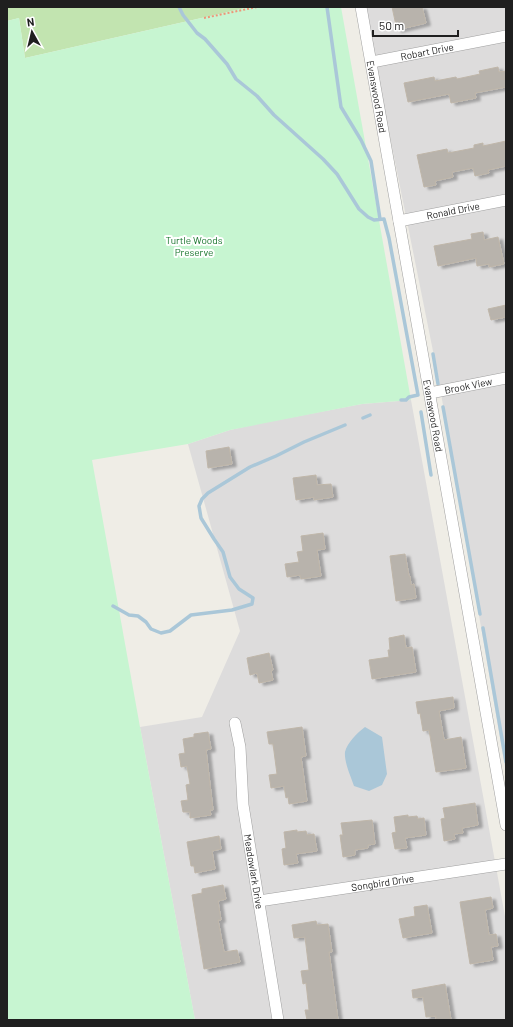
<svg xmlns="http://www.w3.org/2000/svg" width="513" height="1027" font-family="Barlow,sans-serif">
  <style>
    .residential { fill: #dddcdc }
    .grass { fill: #c2e4b0 }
    .park { fill: #c7f5d1 }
    .water { fill: #aac7d8 }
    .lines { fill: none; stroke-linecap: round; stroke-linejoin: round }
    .stream { stroke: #aac7d8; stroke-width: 3.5 }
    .building { fill: #b8b3ac; stroke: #bfb6a9; filter: url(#shadow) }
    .street-casing { stroke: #a0a0a0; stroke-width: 12 }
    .path { stroke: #ed9678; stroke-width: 2; stroke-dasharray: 2 2; stroke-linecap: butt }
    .street { stroke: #fff; stroke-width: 11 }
    .labels { text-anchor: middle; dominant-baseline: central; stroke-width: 4; stroke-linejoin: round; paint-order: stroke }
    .street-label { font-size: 10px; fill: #1f1f1f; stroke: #fff }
    .park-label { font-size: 10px; fill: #16742b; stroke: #fff }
  </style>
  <defs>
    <filter id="shadow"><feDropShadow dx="4.5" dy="2.5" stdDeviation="1" flood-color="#0004"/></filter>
  </defs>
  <rect width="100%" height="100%" fill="#efede6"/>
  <path class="residential" d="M 364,7 L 506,7 L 506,773 L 438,376 Z
    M 411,400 L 506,922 L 506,1020 L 195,1020 L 140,727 L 202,717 L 240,631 L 188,444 L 230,430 L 262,423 L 362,404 Z"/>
  <path class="grass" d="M 7,7 L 250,7 L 25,58 L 19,18 L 7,21 Z"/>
  <path class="park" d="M 250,7 L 341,7 L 411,400 L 362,404 L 230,430 L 188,444 L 92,460 L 140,727 L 195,1020 L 7,1020 L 7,21 L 19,18 L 25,58 Z"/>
  <path class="water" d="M 365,727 L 382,737 L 387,774 L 382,785 L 369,791 L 354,786 C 351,777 344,762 345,752 C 347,743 358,732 365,727 Z"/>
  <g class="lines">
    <path class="stream" d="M 179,7 L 183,15 L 197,33 L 205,39 L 227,64 L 236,79 L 257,96 L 274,115 L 323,159 L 337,174 L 359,209 L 368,217 L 374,220 L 384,219 L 389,238 L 418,395 L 409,397 L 406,400 L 401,400
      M 327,7 L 341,107 L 361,140 L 371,161 L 380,219
      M 433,354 L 438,384
      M 443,407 L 480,614
      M 421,412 L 431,475
      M 363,418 L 370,415
      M 113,606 L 129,615 L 138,616 L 146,622 L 151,629 L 161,633 L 170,631 L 191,615 L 232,610 L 252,604 L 253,598 L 239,589 L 230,577 L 223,552 L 214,539 L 201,518 L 199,506 L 202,499 L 208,493 L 250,467 L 276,456 L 304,442 L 345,425
      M 483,628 L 506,762"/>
  </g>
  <path class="building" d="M 392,7 L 422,7 L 426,23 L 397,30 Z
    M 498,67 L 499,72 L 506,71 L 506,87 L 475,93 L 476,98 L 451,103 L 449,94 L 408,102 L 404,83 L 434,77 L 435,81 L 456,77 L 457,79 L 480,74 L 479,71 Z
    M 506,141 L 506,166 L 488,170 L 489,173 L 475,176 L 473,168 L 452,172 L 453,177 L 435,181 L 436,185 L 424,187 L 417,155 L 447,149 L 448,153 L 474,148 L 474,145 L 483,143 L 483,146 Z
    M 483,232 L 484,240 L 498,237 L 504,264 L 489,267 L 489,264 L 477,266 L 476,258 L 438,266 L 434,246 L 472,239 L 471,234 Z
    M 506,305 L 506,317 L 491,320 L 488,309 Z
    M 229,447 L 232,464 L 208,468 L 206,451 Z
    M 316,475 L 317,485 L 331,484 L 333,497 L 314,500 L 314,497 L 296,500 L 293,478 Z
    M 323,533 L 325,549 L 317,550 L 321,576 L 301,579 L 300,575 L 287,577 L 285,564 L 299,562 L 297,552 L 303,551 L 301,536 Z
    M 405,554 L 409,576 L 410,576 L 411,585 L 414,584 L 416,598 L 396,601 L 390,556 Z
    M 404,635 L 406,648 L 412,647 L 416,672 L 372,679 L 369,660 L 389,657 L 388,650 L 390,650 L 389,638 Z
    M 269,653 L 273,670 L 271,671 L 273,680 L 259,683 L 257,673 L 250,675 L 247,658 Z
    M 453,697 L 454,708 L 439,711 L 444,740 L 461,737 L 466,768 L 436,772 L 429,730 L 423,731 L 420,713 L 418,714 L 416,702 Z
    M 302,727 L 306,756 L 301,757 L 307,801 L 289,804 L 288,797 L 286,798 L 284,786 L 271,788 L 269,775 L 277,774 L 273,744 L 269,744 L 267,732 Z
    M 208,732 L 211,749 L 206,750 L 213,810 L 210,810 L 211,815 L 190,818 L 190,812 L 183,812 L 181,801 L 188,800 L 186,785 L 190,784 L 187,766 L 181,767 L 179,754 L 185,753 L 183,739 L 194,737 L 194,734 Z
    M 475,803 L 478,825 L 462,828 L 463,833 L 454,834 L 455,839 L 444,841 L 441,819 L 445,818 L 443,808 Z
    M 408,815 L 408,817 L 417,816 L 418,819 L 424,818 L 426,835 L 405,838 L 407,848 L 395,849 L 392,833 L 396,832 L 394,817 Z
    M 372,820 L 375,844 L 368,845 L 368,848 L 355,850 L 355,855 L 343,857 L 340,835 L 343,835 L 341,823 Z
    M 297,830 L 297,832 L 306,831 L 307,835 L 314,834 L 317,851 L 296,854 L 298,863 L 284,865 L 282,849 L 286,848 L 284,832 Z
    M 219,836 L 221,849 L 212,851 L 215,869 L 195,873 L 194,866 L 191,866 L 187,842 Z
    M 223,885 L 226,899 L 218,901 L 221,920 L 218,920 L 224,952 L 237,950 L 240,962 L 204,969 L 192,895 L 202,893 L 202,889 Z
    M 491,897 L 493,908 L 485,910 L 489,935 L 496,934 L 498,946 L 491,947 L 493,960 L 470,964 L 460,902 Z
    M 427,905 L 432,933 L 403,938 L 399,919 L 415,916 L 414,907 Z
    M 316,921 L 317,925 L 328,924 L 332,952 L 329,952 L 338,1020 L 307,1020 L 305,1010 L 309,1010 L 306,983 L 303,984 L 301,971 L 309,970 L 305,937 L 294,938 L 292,925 Z
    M 445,984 L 451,1020 L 436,1020 L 436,1016 L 426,1017 L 423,997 L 413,998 L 412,990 Z"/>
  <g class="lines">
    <g class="street-casing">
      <g id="street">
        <path id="s1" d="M 361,7 L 506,825"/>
        <path id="s2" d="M 372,62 L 506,36"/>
        <path id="s3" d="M 399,221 L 506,200"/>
        <path id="s4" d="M 430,393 L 506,378"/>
        <path id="s5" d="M 235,723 L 240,747 L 243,805 L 278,1020"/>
        <path id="s6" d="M 259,901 L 506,864"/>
      </g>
    </g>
    <path class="path" d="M 204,18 L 257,7"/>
    <use href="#street" class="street"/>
  </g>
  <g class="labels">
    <g class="street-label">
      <text stroke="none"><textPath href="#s2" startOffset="56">Robart Drive</textPath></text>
      <text stroke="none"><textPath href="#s1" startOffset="91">Evanswood Road</textPath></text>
      <text stroke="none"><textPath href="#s3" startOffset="55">Ronald Drive</textPath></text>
      <text stroke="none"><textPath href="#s4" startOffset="39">Brook View</textPath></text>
      <text stroke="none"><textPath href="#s1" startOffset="415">Evanswood Road</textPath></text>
      <text stroke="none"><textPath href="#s5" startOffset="150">Meadowlark Drive</textPath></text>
      <text stroke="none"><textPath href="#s6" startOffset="125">Songbird Drive</textPath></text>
    </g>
    <g class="park-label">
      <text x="194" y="240">Turtle Woods<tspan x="194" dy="12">Preserve</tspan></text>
    </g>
  </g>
  <rect width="513" height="1027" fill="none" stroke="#1f1f1f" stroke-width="16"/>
  <g transform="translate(32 32) rotate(352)" stroke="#ffffff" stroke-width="3" paint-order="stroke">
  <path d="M0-3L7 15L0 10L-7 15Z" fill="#1f1f1f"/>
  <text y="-6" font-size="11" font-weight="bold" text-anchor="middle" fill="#1f1f1f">N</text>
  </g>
  <path d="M373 30v6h85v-6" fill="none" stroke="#1f1f1f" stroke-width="2"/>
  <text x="379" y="30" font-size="12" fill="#1f1f1f" stroke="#ffffff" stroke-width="3" paint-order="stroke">50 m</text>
</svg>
